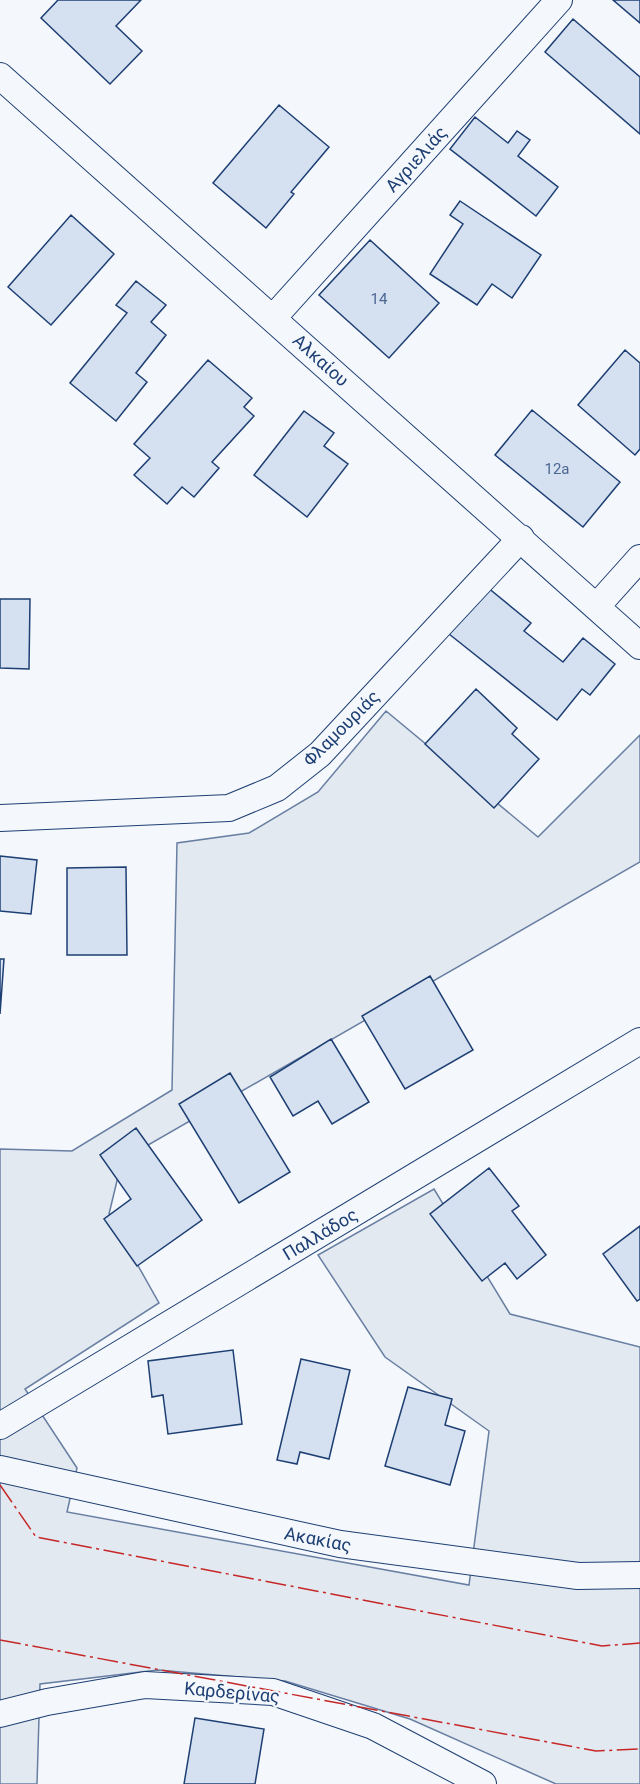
<svg xmlns="http://www.w3.org/2000/svg" width="640" height="1784" font-family="Roboto,sans-serif">
  <style>
    .green { fill: #e3e9f0; stroke: #687fa3; stroke-width: 1.5 }
    .building { fill: #d5e0f0; stroke: #1d3f73; stroke-width: 1.5 }
    .lines { fill: none; stroke-linecap: round; stroke-linejoin: round }
    .minor-casing { stroke: #1d3f73; stroke-width: 28 }
    .minor { stroke: #f4f7fb; stroke-width: 26 }
    .power { stroke: #c62828; stroke-width: 1.5; stroke-dasharray: 21 4.5 3 4.5; stroke-linecap: butt }
    .labels { text-anchor: middle; dominant-baseline: central; stroke-width: 4.5; stroke-linejoin: round; paint-order: stroke }
    .number-label { font-size: 15px; fill: #4b6792 }
    .street-label { font-size: 18px; fill: #1d3f73; stroke: #f4f7fb }
  </style>
  <rect width="100%" height="100%" fill="#f4f7fb"/>
  <path class="green" d="M 386,711 L 538,837 L 640,735 L 640,862 L 122,1160 L 109,1214 L 159,1303 L 25,1389 L 77,1468 L 67,1512 L 469,1585 L 489,1431 L 385,1357 L 318,1255 L 434,1189 L 510,1314 L 640,1347 L 640,1784 L 556,1784 L 410,1719 L 285,1681 L 158,1670 L 40,1684 L 37,1784 L 0,1784 L 0,1149 L 72,1151 L 172,1090 L 177,843 L 249,833 L 318,792 Z"/>
  <path class="building" d="M 58,0 L 141,0 L 116,26 L 142,51 L 110,84 L 41,18 Z
    M 613,0 L 640,0 L 640,23 Z
    M 573,19 L 640,77 L 640,134 L 545,52 Z
    M 279,105 L 329,147 L 291,192 L 294,194 L 266,228 L 213,183 Z
    M 475,117 L 508,143 L 517,131 L 530,140 L 518,156 L 558,187 L 536,216 L 450,149 Z
    M 460,201 L 541,255 L 512,298 L 492,284 L 477,305 L 430,274 L 463,224 L 450,215 Z
    M 71,215 L 114,254 L 51,325 L 8,287 Z
    M 370,240 L 439,303 L 389,358 L 319,295 Z
    M 136,281 L 166,305 L 151,322 L 166,335 L 136,373 L 147,382 L 116,421 L 70,383 L 127,313 L 116,305 Z
    M 625,350 L 640,363 L 640,449 L 635,455 L 578,405 Z
    M 208,360 L 252,398 L 244,407 L 254,416 L 212,462 L 219,468 L 194,497 L 182,487 L 167,504 L 134,475 L 150,458 L 134,444 Z
    M 532,410 L 620,482 L 583,527 L 495,455 Z
    M 304,411 L 334,433 L 324,446 L 348,464 L 307,517 L 254,475 Z
    M 487,587 L 531,623 L 524,631 L 563,662 L 583,638 L 615,664 L 590,695 L 582,689 L 557,720 L 449,634 Z
    M 0,599 L 30,599 L 29,669 L 0,668 Z
    M 476,689 L 517,728 L 512,734 L 539,759 L 494,808 L 425,744 Z
    M 0,856 L 37,860 L 31,914 L 0,911 Z
    M 126,867 L 127,955 L 67,955 L 67,868 Z
    M 0,959 L 4,959 L 0,1014 Z
    M 430,976 L 473,1050 L 405,1089 L 362,1016 Z
    M 331,1039 L 369,1102 L 332,1124 L 318,1101 L 293,1116 L 270,1077 Z
    M 230,1073 L 290,1172 L 239,1203 L 179,1104 Z
    M 136,1128 L 202,1220 L 137,1266 L 104,1219 L 131,1199 L 100,1155 Z
    M 489,1168 L 519,1206 L 512,1211 L 546,1255 L 517,1279 L 505,1263 L 482,1281 L 430,1214 Z
    M 640,1226 L 640,1299 L 637,1301 L 603,1254 Z
    M 233,1350 L 242,1424 L 168,1434 L 163,1395 L 152,1397 L 148,1361 Z
    M 301,1359 L 350,1370 L 329,1459 L 300,1452 L 297,1464 L 277,1460 Z
    M 408,1387 L 452,1399 L 445,1425 L 465,1431 L 450,1485 L 385,1466 Z
    M 195,1718 L 264,1729 L 255,1784 L 184,1784 Z"/>
  <g class="lines">
    <g class="minor-casing">
      <path id="minor" d="M 0,76 L 640,646
        M 273,318 L 559,0
        M 597,606 L 640,558
        M 0,818 L 229,808 L 277,788 L 320,754 L 521,538
        M 0,1426 L 640,1041
        M 0,1469 L 340,1544 L 578,1576 L 640,1575
        M 0,1714 L 47,1702 L 145,1685 L 273,1692 L 373,1726 L 483,1784"/>
    </g>
    <use href="#minor" class="minor"/>
    <path class="power" d="M 0,1485 L 36,1537 L 602,1646 L 640,1643
      M 0,1640 L 596,1751 L 640,1749"/>
  </g>
  <g class="labels">
    <g class="number-label">
      <text x="379" y="299">14</text>
      <text x="557" y="469">12a</text>
    </g>
    <g class="street-label">
      <text transform="translate(416 159) rotate(-48)">Αγριελιάς</text>
      <text transform="translate(321 360) rotate(42)">Αλκαίου</text>
      <text transform="translate(341 728) rotate(-45)">Φλαμουριάς</text>
      <text transform="translate(320 1234) rotate(-31)">Παλλάδος</text>
      <text transform="translate(318 1539) rotate(11)">Ακακίας</text>
      <text transform="translate(232 1692) rotate(5)">Καρδερίνας</text>
    </g>
  </g>
</svg>
